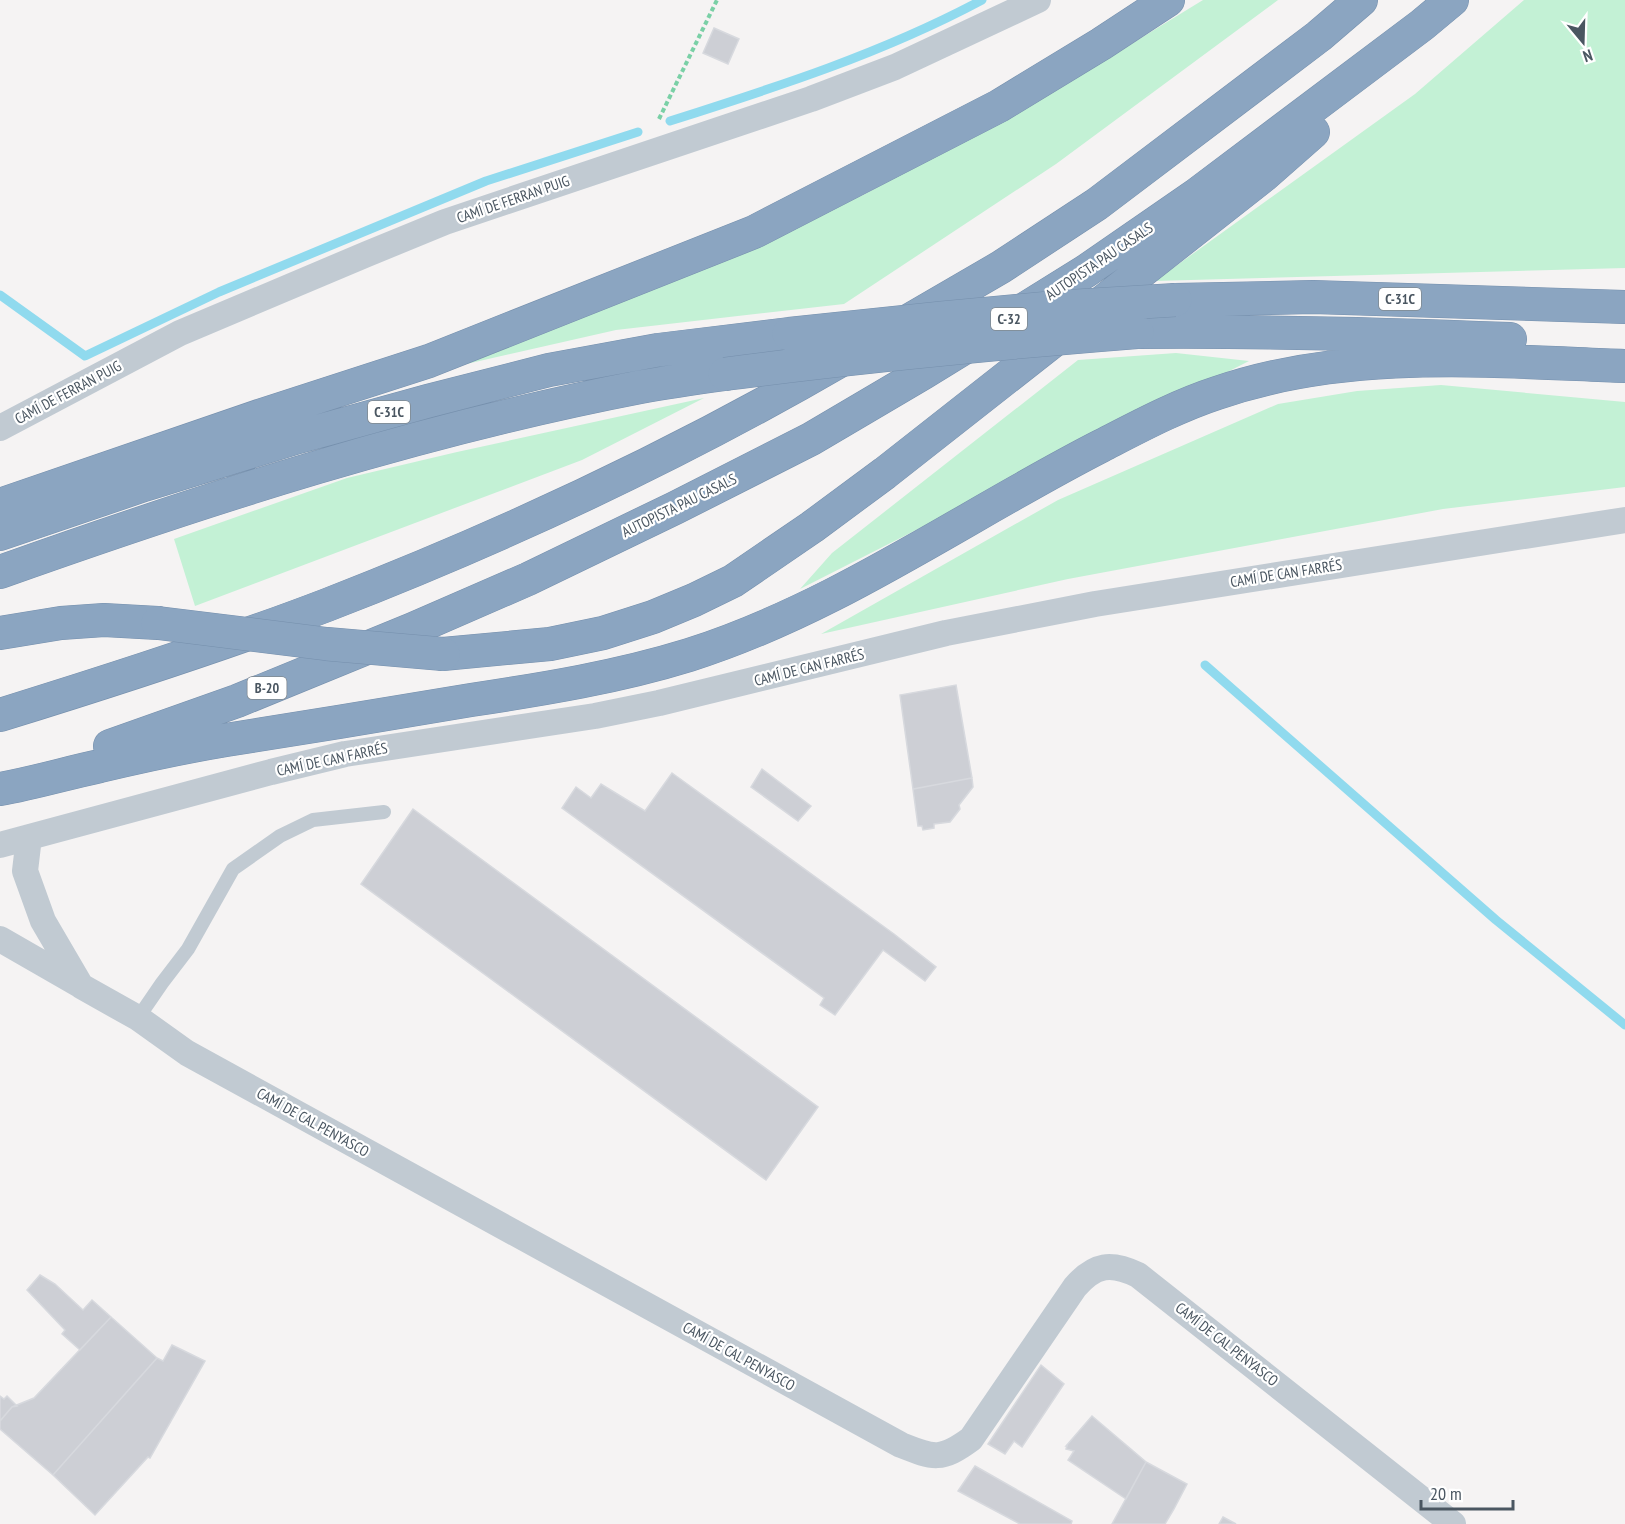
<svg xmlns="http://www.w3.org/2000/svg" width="1625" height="1524" font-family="'PT Sans Narrow',sans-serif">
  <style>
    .green { fill: #c3f1d5 }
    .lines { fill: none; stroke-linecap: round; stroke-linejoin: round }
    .stream { stroke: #90daee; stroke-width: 9 }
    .building { fill: #cdcfd5; stroke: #d7d9de; stroke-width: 1.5 }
    .highway-casing { stroke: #7690ad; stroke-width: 34 }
    .path { stroke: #7ad0a6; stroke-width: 4; stroke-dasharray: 4.5 3; stroke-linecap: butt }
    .lane { stroke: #c1cad2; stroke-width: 14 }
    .street { stroke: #c1cad2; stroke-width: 26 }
    .highway { stroke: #8ba5c1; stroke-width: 33 }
    .highway-bridge-casing { stroke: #7690ad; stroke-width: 34; stroke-linecap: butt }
    .highway-bridge { stroke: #8ba5c1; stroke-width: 33 }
    .labels { text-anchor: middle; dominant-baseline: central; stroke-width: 4.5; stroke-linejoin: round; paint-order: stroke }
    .shield { fill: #fff; stroke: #808990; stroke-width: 1.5 }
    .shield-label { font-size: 14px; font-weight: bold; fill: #4a5661 }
    .street-label { font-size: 15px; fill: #4a5661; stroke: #fff }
  </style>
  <rect width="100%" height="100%" fill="#f5f3f3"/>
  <path class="green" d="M 1203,0 L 1278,0 L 1056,164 L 844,304 L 616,330 L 462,365 L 863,195 L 1056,90 Z
    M 1524,0 L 1625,0 L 1625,268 L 1155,281 L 1415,94 Z
    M 1176,353 L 1249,361 L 800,589 L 832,553 L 1078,360 Z
    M 1441,385 L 1625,402 L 1625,487 L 1443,509 L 1068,579 L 821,634 L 1058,500 L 1278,404 L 1357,391 Z
    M 704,398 L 582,460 L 195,606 L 174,539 L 347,478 L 457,452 Z"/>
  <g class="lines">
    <path class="stream" d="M 670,121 C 777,87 883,53 982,0
      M 0,295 L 85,356 L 219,292 L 486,181 L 638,132
      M 1205,665 L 1496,920 L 1625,1025"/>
  </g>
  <path class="building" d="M 714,28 L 739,39 L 728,64 L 703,53 Z
    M 956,685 L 972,778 L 913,789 L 900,695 Z
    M 762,769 L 811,806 L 798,821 L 751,787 Z
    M 672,773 L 894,934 L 936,967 L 925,981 L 883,950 L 835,1015 L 820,1005 L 824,998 L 562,808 L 576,787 L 591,798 L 601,784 L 645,811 Z
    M 972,778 L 973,787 L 959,805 L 960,809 L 950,822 L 934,824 L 934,828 L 923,830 L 922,826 L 918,826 L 913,789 Z
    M 413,809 L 818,1107 L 766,1180 L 361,884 Z
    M 40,1275 L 55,1284 L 83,1310 L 92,1300 L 111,1317 L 80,1350 L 62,1334 L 65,1330 L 27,1290 Z
    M 111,1317 L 157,1358 L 53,1475 L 0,1429 L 0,1421 L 12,1407 L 34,1398 Z
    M 172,1345 L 205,1361 L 150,1458 L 148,1457 L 95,1515 L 53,1475 L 157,1358 L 163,1361 Z
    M 1041,1365 L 1064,1384 L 1022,1447 L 1014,1441 L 1005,1454 L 988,1444 Z
    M 0,1396 L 4,1399 L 7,1396 L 17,1406 L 12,1407 L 0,1421 Z
    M 1092,1416 L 1146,1462 L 1126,1499 L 1068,1460 L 1074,1451 L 1066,1449 L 1067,1446 L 1066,1446 Z
    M 1146,1462 L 1187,1484 L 1174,1509 L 1165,1524 L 1112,1524 Z
    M 975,1466 L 1072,1521 L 1071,1524 L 1020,1524 L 958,1491 Z
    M 1223,1517 L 1236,1524 L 1219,1524 Z"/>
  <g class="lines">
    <g class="highway-casing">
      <path id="highway" d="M 1175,300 L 1313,297 L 1625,307
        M 1015,315 L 1086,271 L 1196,195 L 1422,25 L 1452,0
        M 903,324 L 1001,267 L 1097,204 L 1319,36 L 1361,0
        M 1137,332 C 1262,331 1386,334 1510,339
        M 0,505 L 265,414 L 429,361 L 754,232 L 999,106 L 1101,44 L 1168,0
        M 0,534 L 144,485 L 298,437 L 428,401 L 549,370 L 658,350 L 789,334
        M 0,572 C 208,498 422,429 640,387 C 668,382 696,378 725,374
        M 0,633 L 61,623 L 104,620 L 158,623
        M 443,654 L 550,644 L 603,633 L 653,617 L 694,600 L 733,581 L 812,527 L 885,473 L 1263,176 L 1313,132
        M 0,715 C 110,681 220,646 327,605 C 505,536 678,455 843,359
        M 110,746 L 237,701 L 413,629 L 528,579 L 675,508 L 811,439 L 923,373 L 972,343
        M 0,789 C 34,783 67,773 100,766 C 142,756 184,747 226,740 C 308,727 389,714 471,700 C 544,689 618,677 689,655 C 837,608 964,516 1101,446 C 1138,427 1177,406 1217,393 C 1347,348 1490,361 1625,366"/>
    </g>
    <path class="path" d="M 659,119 L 717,0"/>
    <path class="lane" d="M 138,1018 L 162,983 L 188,949 L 233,869 L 280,836 L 313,820 L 384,812"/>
    <path class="street" d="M 0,428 L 180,333 L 367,254 L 445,222 L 811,99 L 895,67 L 1038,0
      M 29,837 L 25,871 L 43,921 L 81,986 L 138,1018 L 187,1053 L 901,1445 C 934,1458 941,1461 971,1439 L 1075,1287 C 1095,1264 1111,1262 1138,1275 L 1453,1524
      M 0,845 L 271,772 L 345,754 L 595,716 L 659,703 L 946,633 L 1095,604 L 1625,520
      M 0,939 L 80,985"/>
    <use href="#highway" class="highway"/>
    <g class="highway-bridge-casing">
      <path id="highway-bridge" d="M 789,334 L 942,318 L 1060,307 L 1175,300
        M 725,374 C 862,356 999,343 1137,332
        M 158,623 L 327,644 L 443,654"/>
    </g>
    <use href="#highway-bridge" class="highway-bridge"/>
  </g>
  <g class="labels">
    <g class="shield">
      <rect x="1379" y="288" width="42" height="22" rx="4.5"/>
      <rect x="991" y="308" width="36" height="22" rx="4.5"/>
      <rect x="368" y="401" width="42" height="22" rx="4.5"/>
      <rect x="247.5" y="677" width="39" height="22" rx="4.5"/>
    </g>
    <g class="shield-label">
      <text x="1400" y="299">C-31C</text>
      <text x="1009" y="319">C-32</text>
      <text x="389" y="412">C-31C</text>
      <text x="267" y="688">B-20</text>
    </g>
    <g class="street-label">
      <text transform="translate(513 199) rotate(-19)">CAMÍ DE FERRAN PUIG</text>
      <text transform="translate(1099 261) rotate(-34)">AUTOPISTA PAU CASALS</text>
      <text transform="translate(68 392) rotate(-28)">CAMÍ DE FERRAN PUIG</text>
      <text transform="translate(679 505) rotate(-26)">AUTOPISTA PAU CASALS</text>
      <text transform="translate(1286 573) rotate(-9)">CAMÍ DE CAN FARRÉS</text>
      <text transform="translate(809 667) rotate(-14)">CAMÍ DE CAN FARRÉS</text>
      <text transform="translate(332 759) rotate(-12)">CAMÍ DE CAN FARRÉS</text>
      <text transform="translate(313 1122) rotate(29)">CAMÍ DE CAL PENYASCO</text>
      <text transform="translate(1227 1344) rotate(38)">CAMÍ DE CAL PENYASCO</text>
      <text transform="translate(739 1356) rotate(29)">CAMÍ DE CAL PENYASCO</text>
    </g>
  </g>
  <g transform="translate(1583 42) rotate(161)" stroke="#ffffff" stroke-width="4.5" paint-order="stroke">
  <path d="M0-4.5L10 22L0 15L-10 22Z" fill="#4a5661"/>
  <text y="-9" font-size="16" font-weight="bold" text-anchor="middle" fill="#4a5661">N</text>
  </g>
  <path d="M1421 1500v9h92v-9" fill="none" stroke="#4a5661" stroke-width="3"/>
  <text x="1430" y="1500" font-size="18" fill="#4a5661" stroke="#ffffff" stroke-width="4.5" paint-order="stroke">20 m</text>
</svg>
